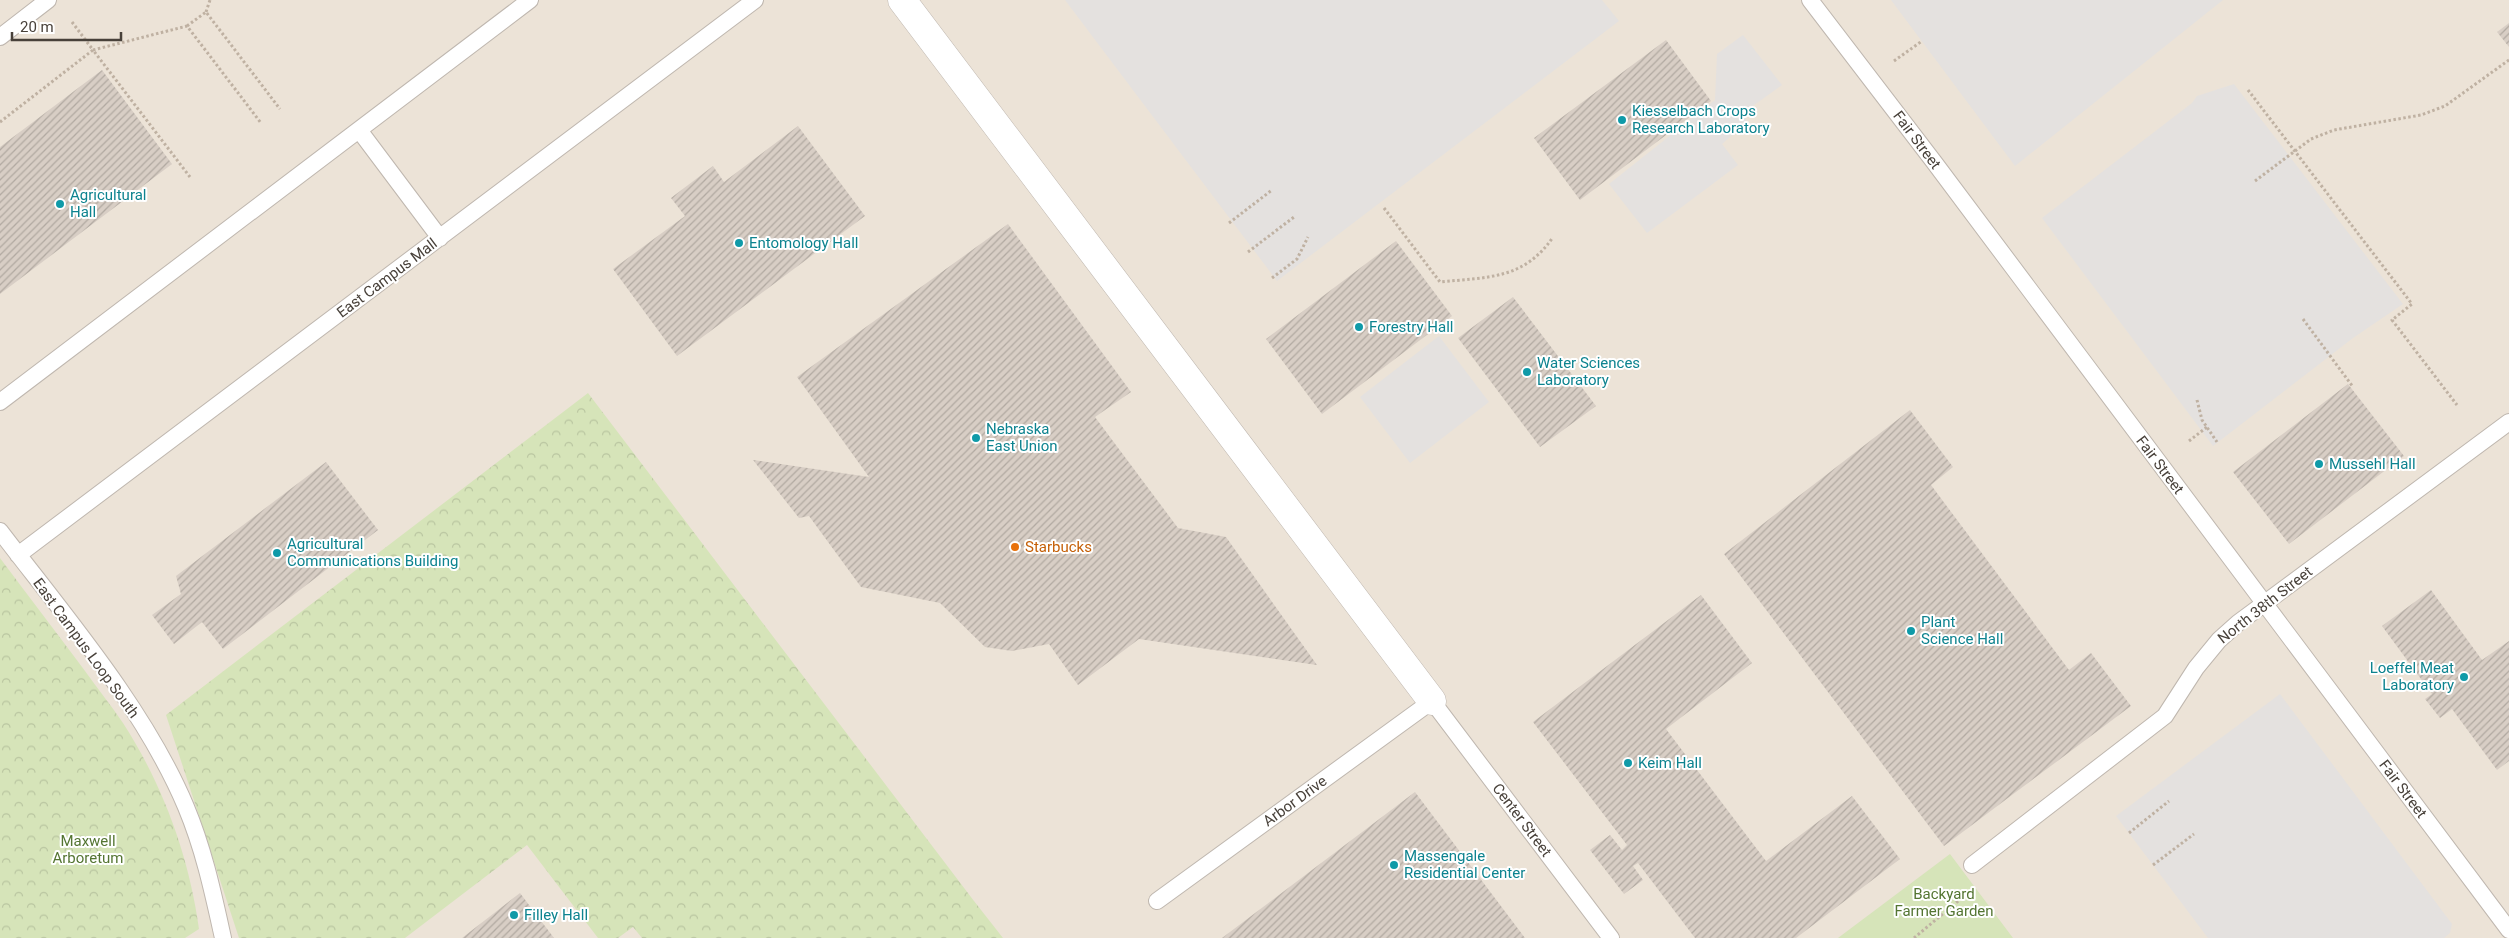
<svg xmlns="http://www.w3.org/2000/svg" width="2509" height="938" font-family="Roboto,sans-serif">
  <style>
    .education { fill: #ece3d7 }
    .park { fill: url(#park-crowns) }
    .garden { fill: #d6e4b9 }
    .parking { fill: #e4e1df }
    .building { fill: url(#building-hatch) }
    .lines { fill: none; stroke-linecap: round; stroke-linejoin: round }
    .lane-casing { stroke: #bfb7af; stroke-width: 18 }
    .street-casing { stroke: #bfb7af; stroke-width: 29 }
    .path { stroke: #bfb1a2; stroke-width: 3; stroke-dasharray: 2.5 2.5; stroke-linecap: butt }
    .lane { stroke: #fff; stroke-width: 16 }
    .street { stroke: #fff; stroke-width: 28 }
    .culture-dot { fill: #0f9aa8; stroke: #fff; stroke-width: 2 }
    .food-dot { fill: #e8710a; stroke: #fff; stroke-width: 2 }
    .labels { text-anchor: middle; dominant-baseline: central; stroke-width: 4; stroke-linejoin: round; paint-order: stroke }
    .culture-label { font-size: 15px; fill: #0d838f; stroke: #fff; text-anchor: start }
    .street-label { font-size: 15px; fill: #48413a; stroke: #fff }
    .food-label { font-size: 15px; fill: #c56008; stroke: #fff; text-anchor: start }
    .park-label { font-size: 15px; fill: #547532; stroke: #fff }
  </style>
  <defs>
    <pattern id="park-crowns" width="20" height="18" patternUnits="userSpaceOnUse" patternTransform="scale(1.25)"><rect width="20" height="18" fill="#d6e4b9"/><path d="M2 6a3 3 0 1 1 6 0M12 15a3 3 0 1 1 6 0" fill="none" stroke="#b9c5a0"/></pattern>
    <pattern id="building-hatch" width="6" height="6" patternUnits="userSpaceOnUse" patternTransform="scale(1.25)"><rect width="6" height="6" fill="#d8cec5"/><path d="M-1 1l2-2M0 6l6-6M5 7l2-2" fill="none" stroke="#b1a9a1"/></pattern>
  </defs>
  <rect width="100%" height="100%" fill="#f4f1ec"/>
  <path class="education" d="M 0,0 L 2509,0 L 2509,938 L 0,938 Z"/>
  <path class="park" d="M 588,393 L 974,901 L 1003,938 L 642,938 L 633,927 L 618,938 L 598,938 L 527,845 L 405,938 L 239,938 L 166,715 Z
    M 0,558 C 28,596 57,633 85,671 C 97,688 111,705 123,723 C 163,785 189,856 199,929 L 185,938 L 0,938 Z"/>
  <path class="garden" d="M 1950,854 L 2013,938 L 1838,938 Z"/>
  <path class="parking" d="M 1065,0 L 1602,0 L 1619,21 L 1277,281 Z
    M 1891,0 L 2223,0 L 2015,166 Z
    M 1743,35 L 1782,85 L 1743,113 L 1747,122 L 1722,144 L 1738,165 L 1647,233 L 1609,184 L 1715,100 L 1717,54 Z
    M 2234,84 L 2403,304 L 2353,338 L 2213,446 L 2042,218 L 2192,103 L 2197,96 Z
    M 1439,336 L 1489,402 L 1410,463 L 1360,397 Z
    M 2280,694 L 2452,924 L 2450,933 L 2444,938 L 2208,938 L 2116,816 Z"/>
  <path class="building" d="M 2509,23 L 2509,47 L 2497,32 Z
    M 1666,40 L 1711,101 L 1580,200 L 1534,138 Z
    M 102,70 L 172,164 L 0,294 L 0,147 Z
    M 798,126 L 865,216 L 677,356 L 613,269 L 685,216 L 671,198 L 713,166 L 724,182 Z
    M 1008,224 L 1131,392 L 1095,417 L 1178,528 L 1226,537 L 1317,665 L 1139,639 L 1078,685 L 1049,644 L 1012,651 L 985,647 L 940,603 L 861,587 L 809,516 L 799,518 L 753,460 L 869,477 L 797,377 Z
    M 1396,241 L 1452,316 L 1322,414 L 1266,339 Z
    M 1513,297 L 1596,406 L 1540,447 L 1458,338 Z
    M 2348,384 L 2404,456 L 2289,544 L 2233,472 Z
    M 1910,410 L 1953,467 L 1931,485 L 2069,670 L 2091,653 L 2131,706 L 1944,846 L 1724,554 Z
    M 326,462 L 378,530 L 223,649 L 202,622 L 174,644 L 152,615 L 181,594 L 176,576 Z
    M 2431,590 L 2482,660 L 2509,641 L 2509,761 L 2497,770 L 2452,709 L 2440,718 L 2425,699 L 2432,694 L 2382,626 Z
    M 1701,595 L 1752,663 L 1666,729 L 1766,861 L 1852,796 L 1900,859 L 1796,938 L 1695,938 L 1638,863 L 1633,866 L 1643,880 L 1624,894 L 1590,850 L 1610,835 L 1622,850 L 1627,845 L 1533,722 Z
    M 1415,792 L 1525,938 L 1222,938 Z
    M 520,893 L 554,938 L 462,938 Z"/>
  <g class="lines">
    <g class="lane-casing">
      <path id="lane" d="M 1810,0 L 1934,162 L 2509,930
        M 0,37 L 48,0
        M 359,130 L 440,238
        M 0,402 L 530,0
        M 0,531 C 64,615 145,709 186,807 C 204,850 213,893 223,938
        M 18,555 L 755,0
        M 1972,865 L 2165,716 L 2196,668 L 2219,640 L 2238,623 L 2509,422
        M 1157,901 L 1432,701 L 1611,938"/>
    </g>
    <g class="street-casing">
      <path id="street" d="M 902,0 L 1432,701"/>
    </g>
    <path class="path" d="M 206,12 L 210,0
      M 72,22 L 93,50 L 187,26 L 261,123
      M 187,26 L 206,12 L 280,109
      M 1894,61 L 1922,41
      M 2248,90 L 2412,304 L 2392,320 L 2457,405
      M 0,122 L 93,50 L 190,177
      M 2255,181 L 2311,139 L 2334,130 L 2421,115 L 2445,106 L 2509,60
      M 1384,208 L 1440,282 C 1487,277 1524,280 1553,237
      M 1229,223 L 1272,190
      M 1248,252 L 1294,217
      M 1272,278 L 1297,259 L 1308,237
      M 2303,319 L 2353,387
      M 2197,400 L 2202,420 L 2217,442
      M 2189,441 L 2207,427
      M 2129,833 L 2169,801
      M 2153,865 L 2194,834
      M 1914,938 L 1969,892"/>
    <use href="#lane" class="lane"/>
    <use href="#street" class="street"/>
  </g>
  <g class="culture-dot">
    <circle cx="1622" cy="120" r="5"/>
    <circle cx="60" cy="204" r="5"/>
    <circle cx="739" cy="243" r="5"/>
    <circle cx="1359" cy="327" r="5"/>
    <circle cx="1527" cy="372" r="5"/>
    <circle cx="976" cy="438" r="5"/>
    <circle cx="2319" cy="464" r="5"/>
    <circle cx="277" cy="553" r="5"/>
    <circle cx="1911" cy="631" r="5"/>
    <circle cx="2464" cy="677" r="5"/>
    <circle cx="1628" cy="763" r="5"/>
    <circle cx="1394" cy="865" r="5"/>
    <circle cx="514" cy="915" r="5"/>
  </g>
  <circle class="food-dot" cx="1015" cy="547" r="5"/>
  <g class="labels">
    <g class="culture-label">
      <text x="1632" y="111">Kiesselbach Crops<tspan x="1632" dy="17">Research Laboratory</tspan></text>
      <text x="70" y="195">Agricultural<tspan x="70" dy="17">Hall</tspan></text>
      <text x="749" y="243">Entomology Hall</text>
      <text x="1369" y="327">Forestry Hall</text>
      <text x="1537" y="363">Water Sciences<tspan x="1537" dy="17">Laboratory</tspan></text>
      <text x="986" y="429">Nebraska<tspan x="986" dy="17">East Union</tspan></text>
      <text x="2329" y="464">Mussehl Hall</text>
      <text x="287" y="544">Agricultural<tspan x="287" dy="17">Communications Building</tspan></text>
      <text x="1921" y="622">Plant<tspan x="1921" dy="17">Science Hall</tspan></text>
      <text x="2454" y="668" text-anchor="end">Loeffel Meat<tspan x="2454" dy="17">Laboratory</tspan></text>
      <text x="1638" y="763">Keim Hall</text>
      <text x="1404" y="856">Massengale<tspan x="1404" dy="17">Residential Center</tspan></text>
      <text x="524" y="915">Filley Hall</text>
    </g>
    <g class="street-label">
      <text transform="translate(1917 140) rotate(53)">Fair Street</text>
      <text transform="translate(387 278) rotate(-37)">East Campus Mall</text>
      <text transform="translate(2160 465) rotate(53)">Fair Street</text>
      <text transform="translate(2265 605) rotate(-38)">North 38th Street</text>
      <text transform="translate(86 648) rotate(54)">East Campus Loop South</text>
      <text transform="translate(2403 789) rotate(53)">Fair Street</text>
      <text transform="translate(1295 801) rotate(-36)">Arbor Drive</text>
      <text transform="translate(1522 820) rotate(53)">Center Street</text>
    </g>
    <g class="food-label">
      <text x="1025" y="547">Starbucks</text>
    </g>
    <g class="park-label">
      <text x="88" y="841">Maxwell<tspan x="88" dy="17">Arboretum</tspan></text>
      <text x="1944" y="894">Backyard<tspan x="1944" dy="17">Farmer Garden</tspan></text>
    </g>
  </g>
  <path d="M12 32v8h109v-8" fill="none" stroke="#48413a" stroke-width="2.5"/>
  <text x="20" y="32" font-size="15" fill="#48413a" stroke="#ffffff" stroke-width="4" paint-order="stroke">20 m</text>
</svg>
